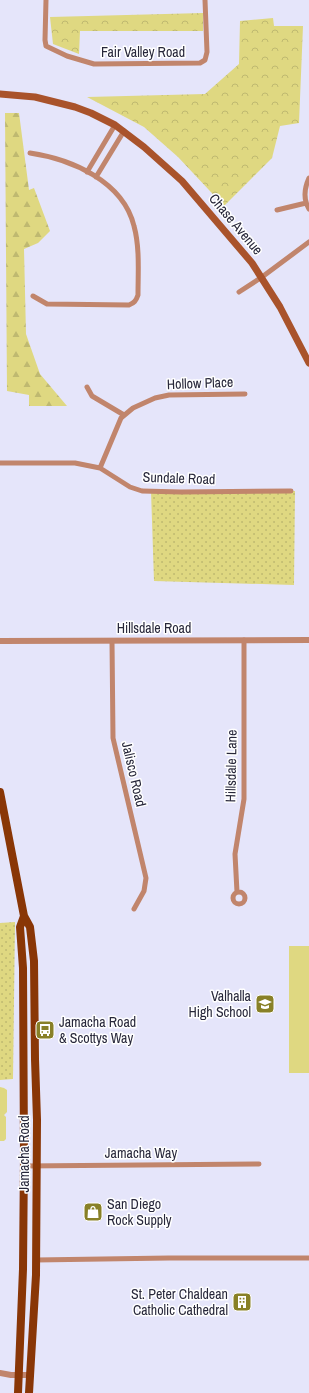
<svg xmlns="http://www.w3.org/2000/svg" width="309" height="1393" font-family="'Archivo Narrow',sans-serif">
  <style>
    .grass { fill: url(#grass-dots) }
    .forest { fill: url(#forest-firs) }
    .park { fill: url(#park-crowns) }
    .garden { fill: #dfd881 }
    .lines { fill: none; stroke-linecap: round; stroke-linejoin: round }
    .minor { stroke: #c1856c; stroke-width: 5 }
    .tertiary { stroke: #c1856c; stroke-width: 6 }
    .secondary { stroke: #a9532b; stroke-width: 7 }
    .primary { stroke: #893606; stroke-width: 8 }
    .labels { text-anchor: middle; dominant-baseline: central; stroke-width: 3; stroke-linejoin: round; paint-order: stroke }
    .street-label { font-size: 14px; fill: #27273a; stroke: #fff }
    .poi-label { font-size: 14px; fill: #27273a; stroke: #fff; text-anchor: end }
  </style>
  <defs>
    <pattern id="grass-dots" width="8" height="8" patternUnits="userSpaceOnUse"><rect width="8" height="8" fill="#dfd881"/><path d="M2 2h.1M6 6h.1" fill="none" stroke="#bfb970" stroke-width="1.8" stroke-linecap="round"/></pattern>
    <pattern id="forest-firs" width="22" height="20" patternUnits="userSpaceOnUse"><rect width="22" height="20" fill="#dfd881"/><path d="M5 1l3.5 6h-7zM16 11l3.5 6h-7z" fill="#bfb970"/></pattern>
    <pattern id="park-crowns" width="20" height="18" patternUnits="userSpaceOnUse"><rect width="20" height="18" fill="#dfd881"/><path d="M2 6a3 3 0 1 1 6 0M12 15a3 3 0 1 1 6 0" fill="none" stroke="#bfb970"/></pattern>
  </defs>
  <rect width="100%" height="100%" fill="#e5e5fa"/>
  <path class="grass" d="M 151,491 L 295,491 L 294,585 L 154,581 Z
    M 15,922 L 13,1079 L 0,1080 L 0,923 Z"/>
  <path class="forest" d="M 5,113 L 19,113 L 29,190 L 34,188 L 50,231 L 38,243 L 24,249 L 26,334 L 40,374 L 67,406 L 29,406 L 29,395 L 7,391 Z"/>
  <path class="park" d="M 203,13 L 203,31 L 80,31 L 79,54 L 53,44 L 50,17 Z
    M 273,18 L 274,26 L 303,26 L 299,123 L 280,126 L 272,158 L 224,206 L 178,157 L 144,127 L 87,97 L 205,94 L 239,64 L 240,21 Z"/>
  <path class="garden" d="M 289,946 L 309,946 L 309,1073 L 289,1073 Z
    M 0,1087 L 4,1088 L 7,1090 L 7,1112 L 4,1115 L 6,1117 L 6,1139 L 4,1141 L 0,1141 Z"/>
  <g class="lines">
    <path class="minor" d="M 46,0 L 45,40 L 46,46 L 67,56 L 94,64 L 200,63 L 205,60 L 207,52 L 205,0
      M 30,153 C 71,159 123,181 134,226 C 140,248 138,273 138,295 C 136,301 134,303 129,305 L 47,304 L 33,296
      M 87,172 L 115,125
      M 96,177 L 124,131
      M 309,178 C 304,189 303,199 309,209
      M 277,210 L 306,203
      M 239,292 L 262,277 L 309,242
      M 87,387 L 92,396 L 124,415
      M 0,463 L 75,463 L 100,468 L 130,487 L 142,491 L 181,492 L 291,491
      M 100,468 L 121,418 L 133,408 L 155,398 L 169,395 L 245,394
      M 112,641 L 113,738 L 146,878 L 144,891 L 134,909
      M233 898a6 6 0 1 1 12 0a6 6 0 1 1-12 0Z
      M 237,892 L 235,854 L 244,799 L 244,640
      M 24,1166 L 259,1164
      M 36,1260 L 169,1258 L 309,1258"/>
    <path class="tertiary" d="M 0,641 L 309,640
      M 0,1373 L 11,1375 L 30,1375"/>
    <path class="secondary" d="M 0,94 L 35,97 L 75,107 L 91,113 L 115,125 L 144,147 L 182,181 L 252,263 L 280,307 L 309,363"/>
    <path class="primary" d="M 0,792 L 24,916 L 30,927 L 34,961 L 35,1059 L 37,1120 L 36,1275 L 29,1393
      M 18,1393 L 23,1269 L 24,1156 L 23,968 L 20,927 L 24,916"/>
  </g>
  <defs>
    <g id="school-square" transform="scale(1)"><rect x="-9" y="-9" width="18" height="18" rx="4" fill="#888027" stroke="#fff"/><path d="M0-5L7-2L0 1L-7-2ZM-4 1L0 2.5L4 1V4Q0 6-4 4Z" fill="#fff"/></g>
    <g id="bus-square" transform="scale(1)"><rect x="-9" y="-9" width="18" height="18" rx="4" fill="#888027" stroke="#fff"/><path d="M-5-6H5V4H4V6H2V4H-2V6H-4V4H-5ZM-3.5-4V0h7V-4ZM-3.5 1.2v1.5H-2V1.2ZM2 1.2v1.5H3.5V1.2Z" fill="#fff"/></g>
    <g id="shop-square" transform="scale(1)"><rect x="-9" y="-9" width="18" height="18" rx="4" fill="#888027" stroke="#fff"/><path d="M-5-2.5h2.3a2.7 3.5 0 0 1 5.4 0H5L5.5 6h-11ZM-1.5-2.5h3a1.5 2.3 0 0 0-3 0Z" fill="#fff"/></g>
    <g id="building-square" transform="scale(1)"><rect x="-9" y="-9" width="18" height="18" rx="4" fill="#888027" stroke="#fff"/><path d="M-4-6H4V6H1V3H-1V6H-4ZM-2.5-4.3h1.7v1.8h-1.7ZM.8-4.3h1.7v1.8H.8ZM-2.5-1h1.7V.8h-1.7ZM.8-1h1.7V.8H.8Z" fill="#fff"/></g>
  </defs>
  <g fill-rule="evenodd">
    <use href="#school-square" x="265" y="1004"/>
    <use href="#bus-square" x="45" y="1030"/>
    <use href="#shop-square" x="93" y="1212"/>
    <use href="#building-square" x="242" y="1302"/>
  </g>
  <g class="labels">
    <g class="street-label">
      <text x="143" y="52">Fair Valley Road</text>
      <text transform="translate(236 224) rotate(50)">Chase Avenue</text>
      <text transform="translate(200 383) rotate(-2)">Hollow Place</text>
      <text transform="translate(179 478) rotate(2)">Sundale Road</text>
      <text x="154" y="628">Hillsdale Road</text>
      <text transform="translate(231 766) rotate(-89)">Hillsdale Lane</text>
      <text transform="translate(134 774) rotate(77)">Jalisco Road</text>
      <text x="141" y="1153">Jamacha Way</text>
      <text transform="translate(24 1154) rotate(-90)">Jamacha Road</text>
    </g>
    <g class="poi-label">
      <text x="251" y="996">Valhalla<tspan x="251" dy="16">High School</tspan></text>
      <text x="59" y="1022" text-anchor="start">Jamacha Road<tspan x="59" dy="16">&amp; Scottys Way</tspan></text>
      <text x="107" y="1204" text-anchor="start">San Diego<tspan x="107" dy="16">Rock Supply</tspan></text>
      <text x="228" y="1294">St. Peter Chaldean<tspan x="228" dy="16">Catholic Cathedral</tspan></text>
    </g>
  </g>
</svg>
